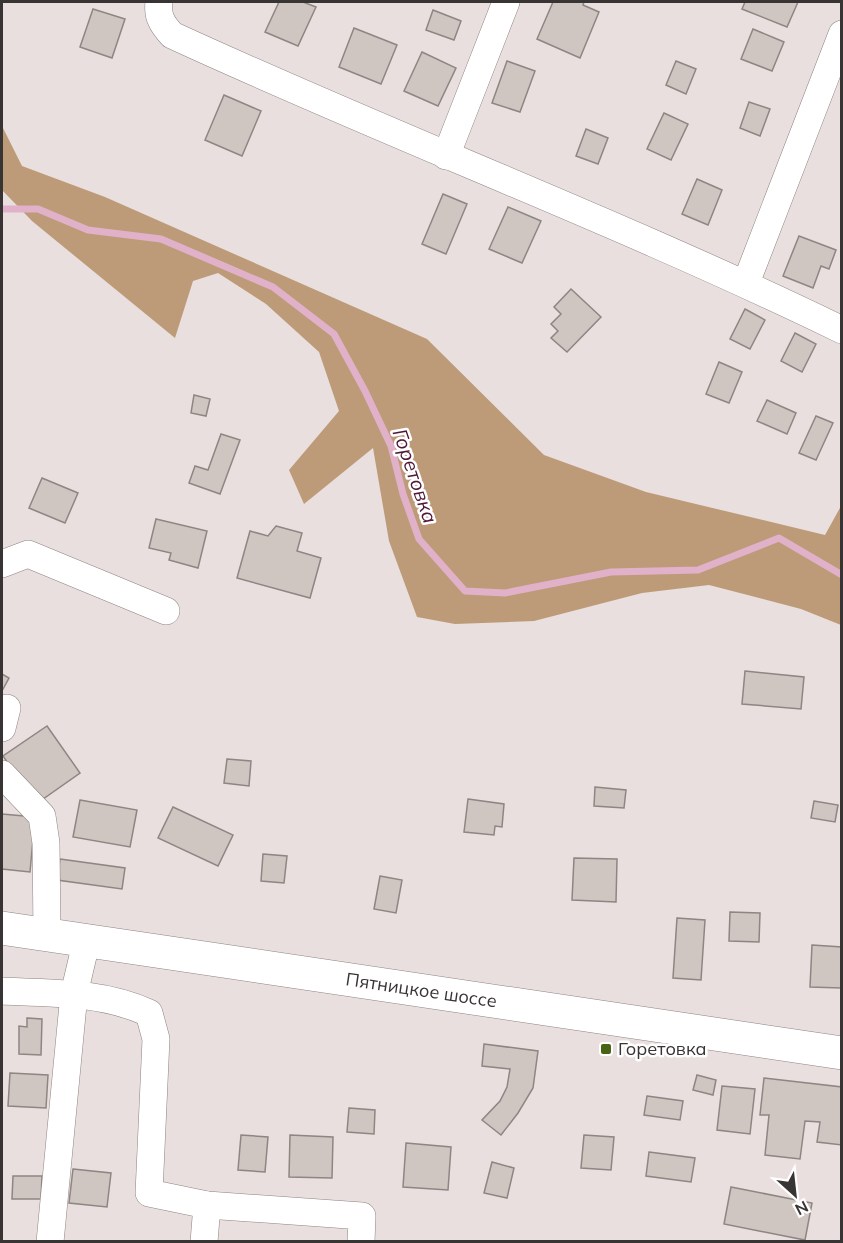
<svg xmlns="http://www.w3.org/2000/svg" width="843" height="1243" font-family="Mulish,sans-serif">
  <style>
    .forest { fill: #bd9b78 }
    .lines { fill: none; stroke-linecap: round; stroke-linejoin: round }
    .stream { stroke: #e0b1c9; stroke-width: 7 }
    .building { fill: #cfc6c2; stroke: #8e8682; stroke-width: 1.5 }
    .minor-casing { stroke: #8e8483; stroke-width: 28 }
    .major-casing { stroke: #8e8483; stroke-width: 34 }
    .minor { stroke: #fff; stroke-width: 27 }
    .major { stroke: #fff; stroke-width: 33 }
    .poi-dot { fill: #486314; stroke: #fff; stroke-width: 2 }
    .labels { text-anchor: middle; stroke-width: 5; stroke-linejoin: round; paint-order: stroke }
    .street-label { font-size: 18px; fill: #383433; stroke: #fff }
    .poi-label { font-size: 18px; fill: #383433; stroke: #fff; text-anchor: start }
    .water-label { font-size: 20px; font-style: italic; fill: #4f1838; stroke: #fff }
  </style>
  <rect width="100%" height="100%" fill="#e9dfde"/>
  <path class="forest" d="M2,126L22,166L105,197L427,339L544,455L646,492L825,535L841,506V625L801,609L709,585L642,593L534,621L455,624L417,617L389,541L373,448L304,504L289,470L339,411L319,352L266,304L218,273L193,281L175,338L32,221L2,190Z"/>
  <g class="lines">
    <path class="stream" d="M2,209H38L88,230L161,239L273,287L334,334L365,391L391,446L403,494L419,539L465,591L505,593L611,572L698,570L779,538L842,575"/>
  </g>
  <g class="building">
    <path d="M279,2H303L316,7L298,46L265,32Z"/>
    <path d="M553,2H584L583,5L599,12L580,58L537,39Z"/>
    <path d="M745,2H798L787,27L742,9Z"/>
    <path d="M93,9L125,19L112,58L80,47Z"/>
    <path d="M433,10L461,21L454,40L426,30Z"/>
    <path d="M354,28L397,45L381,84L339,67Z"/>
    <path d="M753,29L784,42L772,71L741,59Z"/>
    <path d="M422,52L456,68L438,106L404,91Z"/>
    <path d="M507,61L535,71L520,112L492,103Z"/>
    <path d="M676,61L696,69L686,94L666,85Z"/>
    <path d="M224,95L261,111L242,156L205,140Z"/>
    <path d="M749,102L770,109L760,136L740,128Z"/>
    <path d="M664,113L688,124L671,160L647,149Z"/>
    <path d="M586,129L608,138L598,164L576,156Z"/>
    <path d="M697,179L722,190L708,225L682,214Z"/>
    <path d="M443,194L467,204L446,254L422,244Z"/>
    <path d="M508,207L541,221L522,263L489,249Z"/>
    <path d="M799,236L836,250L829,269L821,266L813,288L783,276Z"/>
    <path d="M571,289L601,317L567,352L551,338L558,331L551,324L561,314L554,307Z"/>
    <path d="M745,309L765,320L750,349L730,339Z"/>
    <path d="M795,333L816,344L802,372L781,361Z"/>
    <path d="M719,362L742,372L729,403L706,394Z"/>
    <path d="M194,395L210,399L206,416L191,413Z"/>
    <path d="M767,400L796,413L787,434L757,421Z"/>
    <path d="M816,416L833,423L816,460L799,453Z"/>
    <path d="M221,434L240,440L220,494L189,483L195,466L208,470Z"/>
    <path d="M42,478L78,493L65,523L29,508Z"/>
    <path d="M156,519L207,531L198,568L169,560L171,553L149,548Z"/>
    <path d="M276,526L302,533L297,551L321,558L310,598L237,578L250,531L268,536Z"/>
    <path d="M745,671L804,677L801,709L742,704Z"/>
    <path d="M2,674L9,678L2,691Z"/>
    <path d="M47,726L80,773L36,804L3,756Z"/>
    <path d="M227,759L251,761L249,786L224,783Z"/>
    <path d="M595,787L626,790L624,808L594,806Z"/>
    <path d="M468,799L504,804L502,827L495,826L494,835L464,832Z"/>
    <path d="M80,800L137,810L130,847L73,837Z"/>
    <path d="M814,801L838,805L835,822L811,818Z"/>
    <path d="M173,807L233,835L218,866L158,838Z"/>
    <path d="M2,814L35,817L30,872L2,869Z"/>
    <path d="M263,854L287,856L284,883L261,881Z"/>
    <path d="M574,858L617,859L616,902L572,900Z"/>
    <path d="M60,859L125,868L122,889L57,880Z"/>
    <path d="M380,876L402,880L396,913L374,909Z"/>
    <path d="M730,912L760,913L759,942L729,941Z"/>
    <path d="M677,918L705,920L701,980L673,978Z"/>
    <path d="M812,945L842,947L841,988L810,987Z"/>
    <path d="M27,1018L42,1019L41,1055L19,1054V1026L27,1027Z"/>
    <path d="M484,1044L538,1051L533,1088L518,1113L501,1135L482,1120L500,1101L507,1087L510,1069L482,1066Z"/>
    <path d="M10,1073L48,1075L46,1108L8,1106Z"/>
    <path d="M697,1075L716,1080L713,1095L693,1090Z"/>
    <path d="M764,1078L842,1087V1145L817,1142L820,1122L805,1121L800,1159L765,1155L769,1115H760Z"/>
    <path d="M722,1086L755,1089L750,1134L717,1130Z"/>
    <path d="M647,1096L683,1101L680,1120L644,1115Z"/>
    <path d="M349,1108L375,1110L374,1134L347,1132Z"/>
    <path d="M241,1135L268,1137L265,1172L238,1170Z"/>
    <path d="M290,1135L333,1137L332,1178L289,1177Z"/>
    <path d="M584,1135L614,1137L611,1170L581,1168Z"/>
    <path d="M406,1143L451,1147L448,1190L403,1187Z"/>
    <path d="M649,1152L695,1158L691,1182L646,1176Z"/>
    <path d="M492,1162L514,1168L507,1198L484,1193Z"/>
    <path d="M73,1169L111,1173L107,1207L69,1203Z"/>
    <path d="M13,1176H42L41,1199H12Z"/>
    <path d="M731,1187L812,1203L805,1240L724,1224Z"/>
  </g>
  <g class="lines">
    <g class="minor-casing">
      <g id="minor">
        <path d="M159,2C157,16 162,24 172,35C393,137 622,223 842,330"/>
        <path d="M446,156L506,2"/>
        <path d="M746,283L842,34"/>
        <path d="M2,564L28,554L166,611"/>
        <path d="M2,728L7,708"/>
        <path d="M2,774L42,816L46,843L47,934"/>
        <path d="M2,991C51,993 103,992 149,1013L156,1039L149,1193L207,1205L362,1216L361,1242"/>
        <path d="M50,1242L74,994L87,939"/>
        <path d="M204,1242L207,1205"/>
      </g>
    </g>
    <g class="major-casing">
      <g id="major">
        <path id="s1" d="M2,928L842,1053"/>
      </g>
    </g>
    <use href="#minor" class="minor"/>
    <use href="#major" class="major"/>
  </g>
  <rect class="poi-dot" x="600" y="1043" width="12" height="12" rx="3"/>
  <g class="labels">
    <g class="street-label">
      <text dy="6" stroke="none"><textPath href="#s1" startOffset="424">Пятницкое шоссе</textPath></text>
    </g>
    <g class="poi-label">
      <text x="618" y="1055">Горетовка</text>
    </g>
    <g class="water-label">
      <text transform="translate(415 476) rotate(71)" y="7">Горетовка</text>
    </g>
  </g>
  <rect width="843" height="1243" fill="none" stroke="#383433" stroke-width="6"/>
  <g transform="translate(795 1195) rotate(153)" stroke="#ffffff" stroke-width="4.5" paint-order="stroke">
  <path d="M0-4.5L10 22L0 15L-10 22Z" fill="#383433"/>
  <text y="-9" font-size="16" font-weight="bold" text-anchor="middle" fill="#383433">N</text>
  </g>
</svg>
